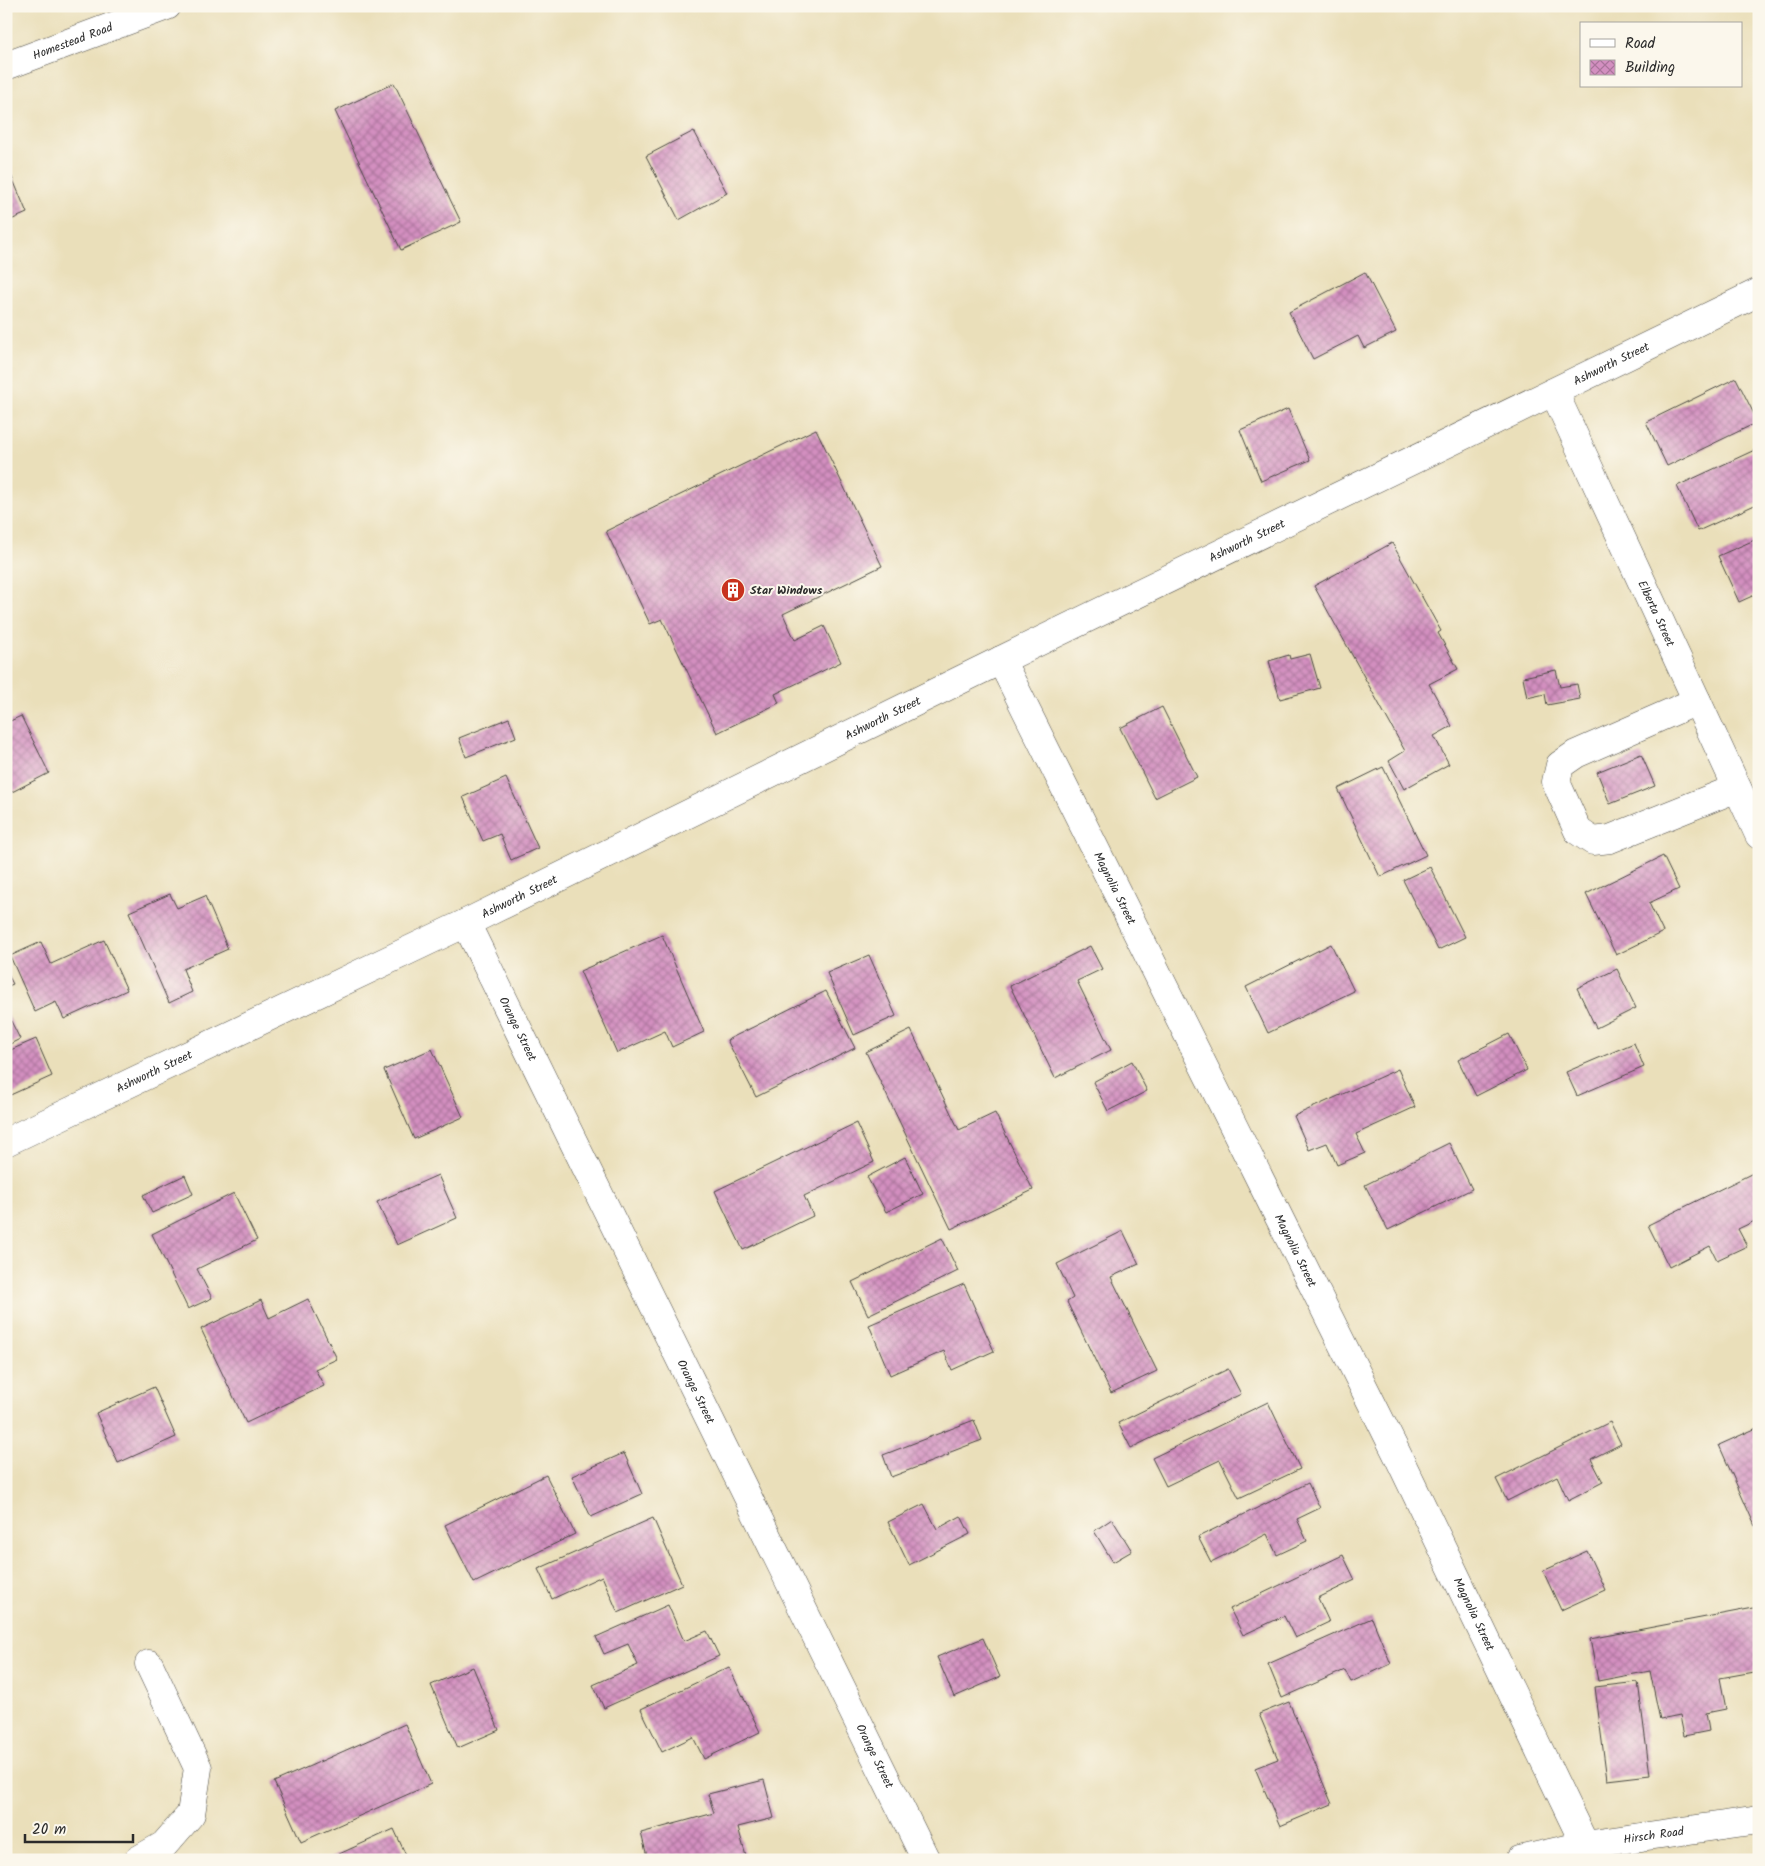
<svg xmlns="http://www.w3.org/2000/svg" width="1765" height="1866" font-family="Kalam,sans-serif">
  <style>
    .building { fill: url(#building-cross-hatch) }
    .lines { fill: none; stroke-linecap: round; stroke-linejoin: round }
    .minor-casing { stroke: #484640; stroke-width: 29 }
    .major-casing { stroke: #484640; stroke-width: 29 }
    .minor { stroke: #fff; stroke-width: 28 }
    .major { stroke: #fff; stroke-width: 28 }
    .labels { text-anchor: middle; stroke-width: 4; stroke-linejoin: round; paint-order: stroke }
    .street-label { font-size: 12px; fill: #2b2b2b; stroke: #fbf7ec }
    .poi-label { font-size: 12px; font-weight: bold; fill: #2b2b2b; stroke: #fbf7ec; text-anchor: start }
  </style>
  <defs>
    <pattern id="building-cross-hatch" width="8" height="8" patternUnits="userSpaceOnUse" patternTransform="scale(1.25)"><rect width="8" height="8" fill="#d38fc0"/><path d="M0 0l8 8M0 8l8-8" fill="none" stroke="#ab759c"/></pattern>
  </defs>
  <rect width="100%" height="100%" fill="#fbf7ec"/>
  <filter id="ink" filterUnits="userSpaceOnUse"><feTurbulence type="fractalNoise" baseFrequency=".02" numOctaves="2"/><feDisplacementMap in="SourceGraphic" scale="10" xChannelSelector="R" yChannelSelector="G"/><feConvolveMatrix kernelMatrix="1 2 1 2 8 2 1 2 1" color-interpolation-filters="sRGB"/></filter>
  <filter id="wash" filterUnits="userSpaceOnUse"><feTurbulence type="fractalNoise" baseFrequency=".0096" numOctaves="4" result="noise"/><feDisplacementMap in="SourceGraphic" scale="20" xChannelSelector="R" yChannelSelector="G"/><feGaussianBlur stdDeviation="1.12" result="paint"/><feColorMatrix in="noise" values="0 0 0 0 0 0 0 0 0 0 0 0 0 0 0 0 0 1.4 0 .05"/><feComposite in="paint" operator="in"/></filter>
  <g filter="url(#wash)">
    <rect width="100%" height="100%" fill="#eadfba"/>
    <g id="blocks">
      <g class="building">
        <path d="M394,83L461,222L401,250L335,111Z"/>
        <path d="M694,131L727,193L679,220L646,156Z"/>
        <path d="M6,163L27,213L6,222Z"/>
        <path d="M1365,272L1396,332L1364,348L1358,336L1313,359L1289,312Z"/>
        <path d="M1736,378L1758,422L1667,466L1646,422Z"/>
        <path d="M1288,409L1310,460L1261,481L1240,430Z"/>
        <path d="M816,429L882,566L783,614L795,640L824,626L841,662L775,694L779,703L717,733L662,619L650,624L606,531Z"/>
        <path d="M1759,448V503L1698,531L1677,486Z"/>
        <path d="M1759,538V593L1739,602L1718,556Z"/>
        <path d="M1392,543L1441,631L1438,633L1458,669L1429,684L1452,726L1434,736L1449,764L1404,789L1389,761L1405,751L1314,586Z"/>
        <path d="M1310,654L1320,688L1280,699L1269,661L1289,655L1290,659Z"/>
        <path d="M1556,670L1560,687L1577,684L1580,699L1547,705L1545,694L1527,698L1523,677Z"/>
        <path d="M1162,707L1197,777L1155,798L1120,728Z"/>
        <path d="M21,716L49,773L10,793L6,785V723Z"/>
        <path d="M509,718L516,737L466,757L459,738Z"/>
        <path d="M1641,754L1655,786L1610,804L1597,772Z"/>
        <path d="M1383,767L1426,855L1380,877L1338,789Z"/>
        <path d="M506,778L538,848L511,860L500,834L483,841L463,797Z"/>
        <path d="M1663,856L1679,889L1649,903L1663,932L1616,955L1586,894Z"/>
        <path d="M1430,867L1465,937L1438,950L1403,880Z"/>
        <path d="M170,894L177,908L205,896L228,949L183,969L192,992L169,1003L129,912Z"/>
        <path d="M662,935L704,1032L672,1047L665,1031L617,1053L580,971Z"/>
        <path d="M104,940L127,990L64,1019L56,1002L35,1012L10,956L41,942L51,964Z"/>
        <path d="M1331,944L1354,991L1268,1033L1246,987Z"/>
        <path d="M1090,946L1102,969L1077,981L1111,1050L1055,1078L1010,986Z"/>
        <path d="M869,955L896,1016L854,1035L827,973Z"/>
        <path d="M1617,969L1636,1008L1596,1028L1577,988Z"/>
        <path d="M6,971L13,984L6,987Z"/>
        <path d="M826,991L855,1048L756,1097L727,1040Z"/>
        <path d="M6,1011L20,1039L6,1046Z"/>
        <path d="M911,1030L959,1130L995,1113L1033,1190L951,1229L866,1052Z"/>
        <path d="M1509,1034L1527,1070L1476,1096L1458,1060Z"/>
        <path d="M36,1039L52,1076L6,1097V1052Z"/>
        <path d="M1634,1043L1644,1067L1577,1096L1566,1072Z"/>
        <path d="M432,1049L463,1117L414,1139L384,1070Z"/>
        <path d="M1132,1061L1147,1091L1108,1111L1093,1082Z"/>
        <path d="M1398,1069L1415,1107L1356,1134L1365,1153L1337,1165L1327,1143L1309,1150L1294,1116Z"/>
        <path d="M856,1123L874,1162L804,1196L813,1216L743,1250L715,1191Z"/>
        <path d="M1449,1143L1472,1189L1388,1230L1365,1185Z"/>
        <path d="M905,1157L923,1194L886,1212L867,1177Z"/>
        <path d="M1759,1170V1219L1738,1229L1747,1246L1717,1260L1710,1246L1669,1267L1648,1225Z"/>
        <path d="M185,1175L193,1194L152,1213L143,1195Z"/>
        <path d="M438,1175L457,1218L397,1245L377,1202Z"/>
        <path d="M234,1193L257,1240L197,1269L212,1298L188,1309L152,1234Z"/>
        <path d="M1123,1231L1139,1264L1111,1277L1157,1371L1111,1393L1067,1302L1073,1298L1057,1264Z"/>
        <path d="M942,1238L958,1271L868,1315L852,1282Z"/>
        <path d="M964,1284L994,1351L952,1370L944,1351L890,1375L869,1325Z"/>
        <path d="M308,1299L337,1359L315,1369L324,1386L246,1423L201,1329L261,1300L269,1318Z"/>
        <path d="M1228,1369L1241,1394L1131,1448L1118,1423Z"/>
        <path d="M154,1387L176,1437L118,1463L96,1413Z"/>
        <path d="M1268,1402L1300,1469L1239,1498L1220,1460L1166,1486L1152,1458Z"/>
        <path d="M974,1420L982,1440L948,1453L949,1455L891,1477L883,1455Z"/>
        <path d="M1610,1422L1621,1444L1591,1459L1603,1482L1568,1500L1557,1476L1507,1501L1496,1479Z"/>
        <path d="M1759,1427V1525L1755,1526L1719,1445Z"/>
        <path d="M624,1453L642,1494L591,1517L572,1476Z"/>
        <path d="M546,1475L575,1534L474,1583L445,1525Z"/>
        <path d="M1308,1483L1320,1508L1297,1519L1307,1541L1277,1555L1267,1534L1211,1562L1198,1537Z"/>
        <path d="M924,1504L937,1529L961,1516L970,1534L909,1565L888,1522Z"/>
        <path d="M653,1518L682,1584L618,1613L602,1576L552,1599L538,1569Z"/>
        <path d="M1112,1519L1132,1551L1113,1562L1094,1531Z"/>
        <path d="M1587,1551L1605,1590L1561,1610L1543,1571Z"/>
        <path d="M1343,1555L1355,1580L1318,1598L1329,1622L1295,1638L1284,1616L1243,1635L1230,1609Z"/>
        <path d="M668,1605L684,1641L707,1631L719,1656L604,1708L593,1685L638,1665L628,1644L604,1654L596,1637Z"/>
        <path d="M1759,1607V1671L1720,1678L1726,1709L1706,1713L1709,1731L1684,1736L1680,1716L1660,1720L1650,1671L1598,1681L1590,1639Z"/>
        <path d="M1372,1618L1391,1664L1351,1682L1345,1670L1282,1698L1268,1664Z"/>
        <path d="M983,1638L1000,1677L954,1697L937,1657Z"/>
        <path d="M473,1667L499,1730L458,1748L431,1685Z"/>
        <path d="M729,1667L760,1732L704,1759L693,1737L662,1752L641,1709Z"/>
        <path d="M1638,1682L1650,1775L1607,1780L1595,1687Z"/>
        <path d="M1289,1702L1332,1804L1280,1826L1255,1768L1278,1759L1259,1714Z"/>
        <path d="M405,1724L431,1784L301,1842L274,1782Z"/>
        <path d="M764,1780L774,1818L738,1827L747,1860H648L641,1833L714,1813L708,1794Z"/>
        <path d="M394,1829L408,1860H326Z"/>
      </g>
    </g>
  </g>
  <g filter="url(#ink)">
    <use href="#blocks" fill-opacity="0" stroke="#484640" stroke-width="1"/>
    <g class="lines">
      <g class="minor-casing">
        <g id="minor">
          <path id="s1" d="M1554,392L1759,835"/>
          <path id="s2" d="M1001,660L1397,1454L1585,1845"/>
          <path d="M1697,701L1576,754L1560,765L1556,782L1578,831L1593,841L1610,839L1737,788"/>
          <path id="s3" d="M466,923L926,1860"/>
          <path id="s4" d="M6,1142L466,923L1001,660L1759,292"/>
          <path d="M138,1860L164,1845L191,1814L198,1768L149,1664"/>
        </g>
      </g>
      <g class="major-casing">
        <g id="major">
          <path id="s5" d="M6,66L167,6"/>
          <path id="s6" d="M1520,1860L1585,1845L1759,1820"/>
        </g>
      </g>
      <use href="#minor" class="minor"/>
      <use href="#major" class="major"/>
    </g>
  </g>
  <defs>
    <g id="building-disc" transform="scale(1.25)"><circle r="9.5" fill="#c8321e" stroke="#fbf7ec"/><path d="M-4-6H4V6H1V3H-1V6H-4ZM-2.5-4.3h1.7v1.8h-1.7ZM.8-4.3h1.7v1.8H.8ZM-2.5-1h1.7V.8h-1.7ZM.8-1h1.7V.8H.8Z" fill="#fff"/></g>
  </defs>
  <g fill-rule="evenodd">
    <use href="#building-disc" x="733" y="590"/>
  </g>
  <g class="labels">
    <g class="street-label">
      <text dy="4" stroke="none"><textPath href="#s5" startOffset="71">Homestead Road</textPath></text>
      <text dy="4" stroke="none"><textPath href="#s4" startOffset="1784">Ashworth Street</textPath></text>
      <text dy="4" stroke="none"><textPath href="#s4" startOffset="1379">Ashworth Street</textPath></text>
      <text dy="4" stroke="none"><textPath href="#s1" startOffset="244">Elberta Street</textPath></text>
      <text dy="4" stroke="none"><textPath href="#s4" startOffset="974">Ashworth Street</textPath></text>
      <text dy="4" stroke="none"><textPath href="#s2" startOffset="255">Magnolia Street</textPath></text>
      <text dy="4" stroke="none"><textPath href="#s4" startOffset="569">Ashworth Street</textPath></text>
      <text dy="4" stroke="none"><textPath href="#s3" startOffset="118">Orange Street</textPath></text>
      <text dy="4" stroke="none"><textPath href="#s4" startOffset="164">Ashworth Street</textPath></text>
      <text dy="4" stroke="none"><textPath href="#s2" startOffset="660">Magnolia Street</textPath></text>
      <text dy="4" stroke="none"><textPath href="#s3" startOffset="522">Orange Street</textPath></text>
      <text dy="4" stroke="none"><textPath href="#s2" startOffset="1065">Magnolia Street</textPath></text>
      <text dy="4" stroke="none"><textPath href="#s3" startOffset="928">Orange Street</textPath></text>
      <text dy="4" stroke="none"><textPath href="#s6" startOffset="136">Hirsch Road</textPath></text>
    </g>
    <g class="poi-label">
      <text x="750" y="594">Star Windows</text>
    </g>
  </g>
  <rect width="1765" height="1866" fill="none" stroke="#fbf7ec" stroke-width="25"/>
  <rect x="1580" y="22" width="162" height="65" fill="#fbf7ec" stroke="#a8a59f"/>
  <rect x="1590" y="39" width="25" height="8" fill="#ffffff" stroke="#a8a59f"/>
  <text x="1625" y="48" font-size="15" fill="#2b2b2b">Road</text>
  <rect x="1590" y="60" width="25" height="15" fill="url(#building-cross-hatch)" stroke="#a8a59f"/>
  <text x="1625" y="72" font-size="15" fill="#2b2b2b">Building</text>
  <path d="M25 1834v8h108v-8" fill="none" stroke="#2b2b2b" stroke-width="2.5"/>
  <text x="32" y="1834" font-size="15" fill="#2b2b2b" stroke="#fbf7ec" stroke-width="4" paint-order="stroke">20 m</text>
</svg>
